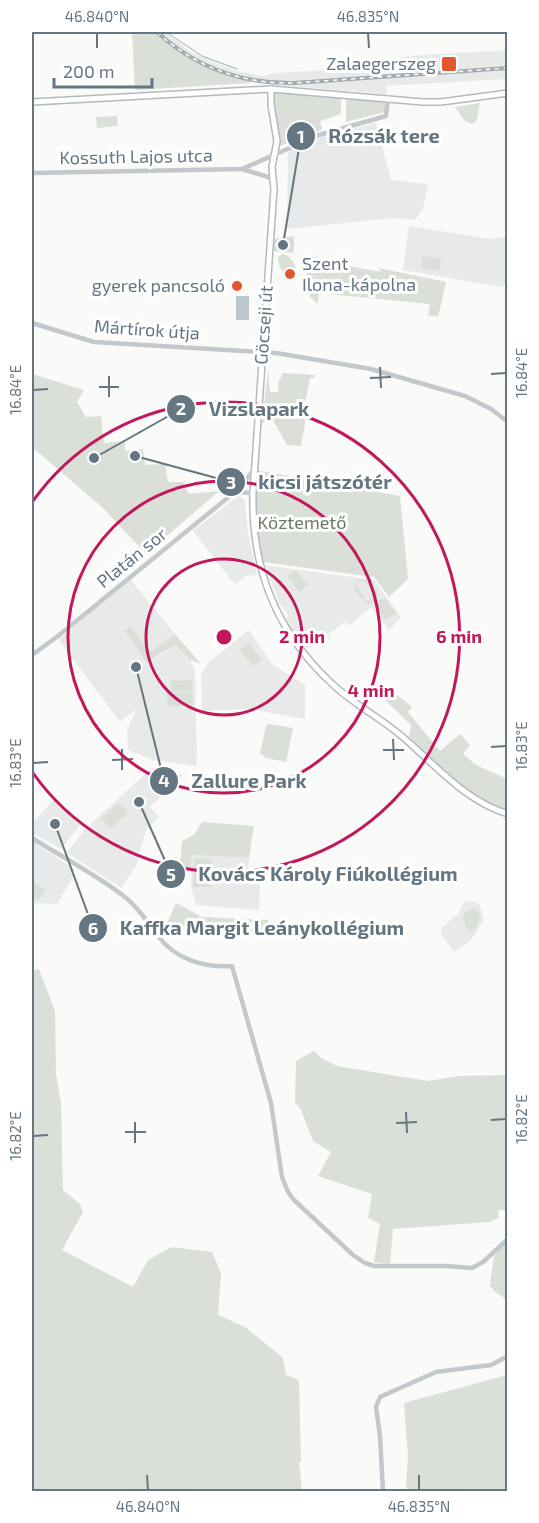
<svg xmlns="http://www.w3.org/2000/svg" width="539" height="1523" font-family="'Exo 2',sans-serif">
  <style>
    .built { fill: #e8e9e9 }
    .green { fill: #dadfd7; fill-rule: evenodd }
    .water { fill: #bbc7cb }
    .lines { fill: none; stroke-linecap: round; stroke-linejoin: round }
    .stream { stroke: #bbc7cb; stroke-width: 1.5 }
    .secondary-casing { stroke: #b3babf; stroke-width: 8 }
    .tertiary { stroke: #c3c8cc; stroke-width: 4.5 }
    .secondary { stroke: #fff; stroke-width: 5 }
    .rail-casing { stroke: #a2aab0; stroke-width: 4 }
    .rail { stroke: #fff; stroke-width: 1.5; stroke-dasharray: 4.5; stroke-linecap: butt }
    .ticks { fill: none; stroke: #657683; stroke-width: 2 }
    .ring { fill: none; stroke: #c2185b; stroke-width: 3 }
    .poi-dot { fill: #e4572e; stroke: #fff; stroke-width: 2 }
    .labels { text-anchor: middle; stroke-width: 6; stroke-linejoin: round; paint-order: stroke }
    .poi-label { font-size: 18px; fill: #657683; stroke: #fff; text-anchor: end }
    .street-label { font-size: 18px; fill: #657683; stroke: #fff }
    .park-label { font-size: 18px; fill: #687a64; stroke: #fff }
    .centre { fill: #c2185b; stroke: #fff; stroke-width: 3 }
    .ring-label { font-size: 18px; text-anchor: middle; font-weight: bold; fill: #c2185b; stroke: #fff; stroke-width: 6; stroke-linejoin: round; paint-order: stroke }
    .leader { fill: none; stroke: #657683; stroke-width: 2 }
    .callout-dot { fill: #657683; stroke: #fff; stroke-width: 2 }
    .mark-label { font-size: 18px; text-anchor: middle; font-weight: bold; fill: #fff }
    .callout-label { font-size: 20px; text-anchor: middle; font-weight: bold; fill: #657683; stroke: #fff; stroke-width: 6; stroke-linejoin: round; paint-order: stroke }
    .neatline { fill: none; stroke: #657683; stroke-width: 2 }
    .ticks-label { font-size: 15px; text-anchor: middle; fill: #657683 }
  </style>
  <rect width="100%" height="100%" fill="#fafaf8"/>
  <g class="built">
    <path d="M155,32H164L193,53L213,62L233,70L262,76L274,73L330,70L388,59L422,55L507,50V79L386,86V94L265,84L209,70L183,55Z"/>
    <path d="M376,123L391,180L428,184L423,209L415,220L393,218L287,229L288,151L322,137Z"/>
    <path d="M409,226L490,239L507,237V283L501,287L403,270Z"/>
    <path d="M238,496L244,499L245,501L248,533L257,575L245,576L235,585L193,531Z"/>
    <path d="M265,565L374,580L401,617L389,630L371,607L349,626L345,622L308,649L296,637L286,620L288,615L280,605Z"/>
    <path d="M130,579L175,634L150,652L130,627L124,632L147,663L176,645L190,660L195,670L197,766L153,760L128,750L127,730L137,709L120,722L59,640L95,607Z"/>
    <path d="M249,630L272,664L305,685V719L248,709L202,711L201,675L208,663Z"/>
    <path d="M152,768L183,775L150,807L159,817L146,830L136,866L121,888L67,853L84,830Z"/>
    <path d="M54,800L80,825L61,849L32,833V823Z"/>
    <path d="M32,841L74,869L73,877L57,904L32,903Z"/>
    <path d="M192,855L249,858L248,881L260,882L259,910L196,905L191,888Z"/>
    <path d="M472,901L480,905L484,919L471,940L454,952L441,934V928L458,914L464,902Z"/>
  </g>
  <g class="green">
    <path d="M132,32H155C185,60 211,72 250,81V83L135,90Z"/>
    <path d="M276,92L341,97V114L320,121L322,130L280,146L273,103V97Z"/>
    <path d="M346,98H356V100H383L385,102V112L346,122Z"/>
    <path d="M480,103L477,120L472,124L465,121L455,107Z"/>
    <path d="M117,116L118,126L97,128L96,117Z"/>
    <path d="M294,236V253L272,251L274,239Z"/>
    <path d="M282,254C290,254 298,267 295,275L292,277C283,275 278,266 278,257Z"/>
    <path d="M304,255L321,258L322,261L381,272L379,268L446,282L438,317L428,315L430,304L319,293L318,304L310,297Z"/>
    <path d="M423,256L441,259L439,271L421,268Z"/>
    <path d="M268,369L271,405L270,392H278L279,379H281L282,373L315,375L314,378H310L304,409L305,423L301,446L287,445L272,419L262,423Z"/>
    <path d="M32,374L84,390L77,402L86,417L101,416L104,443L125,441V451L143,449L145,465L165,464L168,482H183L189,494L219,491L146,554L103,508L32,447Z"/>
    <path d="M256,470L400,496L408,579L389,597L374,577L262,562L255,505Z"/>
    <path d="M295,570L308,585L300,592L287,576Z"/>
    <path d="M358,579L367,580L377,592V601L368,604L364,601L354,588ZM360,581L365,582L376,594V600L367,601L357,587V582Z"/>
    <path d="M384,597L396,613L386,620L374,605Z"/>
    <path d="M130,626L150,652L175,634L201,664L190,660L176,645L158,655L147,663L124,631Z"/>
    <path d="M249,643L262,660L253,666L240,650Z"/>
    <path d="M192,680V691L171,692V681Z"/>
    <path d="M387,687L412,707L408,712L440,751L460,734L470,745L463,754L476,765L507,779V811C467,802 438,764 409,737L411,725L381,696Z"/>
    <path d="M192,692L193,705L168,707L167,694Z"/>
    <path d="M269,724L293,728L286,762L266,758L260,753L266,726Z"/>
    <path d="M207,777H238L232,793L206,786L203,783Z"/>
    <path d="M119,803L128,813L110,829L101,818Z"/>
    <path d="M202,822L254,826L249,858L192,855L191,869H180L182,841L194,835Z"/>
    <path d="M195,858L212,859L210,887H193Z"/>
    <path d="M32,881L45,889L39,900L32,896Z"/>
    <path d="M176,903L202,917L268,920L271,932L235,938H206L180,924L164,930Z"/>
    <path d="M473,909L477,910L480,915L478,925L471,931L468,930C461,921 460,913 473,909Z"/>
    <path d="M39,969L55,1011L56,1074L61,1103L63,1190L80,1204L83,1212L62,1250L133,1287L148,1260L172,1247L212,1252L221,1273L218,1315L245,1327L283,1358L286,1375L299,1380L301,1462H299L302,1491H32V995L33,993L32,990V971Z"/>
    <path d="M314,1051L321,1058L337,1066L428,1081L459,1076L507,1075V1210H499L498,1218L489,1222L393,1229L390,1264L374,1262L380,1224L368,1218L372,1194L318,1176L331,1152L313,1141L301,1110L295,1102L296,1061Z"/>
    <path d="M507,1241V1300L494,1291L490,1285L494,1256Z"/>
    <path d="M507,1375V1491H410L406,1486L408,1457L404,1403Z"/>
  </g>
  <rect class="water" x="236" y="296" width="13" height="24"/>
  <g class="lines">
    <path class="stream" d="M166,32L202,56L237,69"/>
    <g class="secondary-casing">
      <g id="secondary">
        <path d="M271,89V105L277,141L272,167L274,189L253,493C251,572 279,638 339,690C360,708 385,721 405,739C437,767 466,801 508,814"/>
        <path d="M32,102L271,89L423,102H441L508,93"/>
      </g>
    </g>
    <g class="tertiary">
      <path d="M242,169L268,177L274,182"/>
      <path d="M32,173L242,169L319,135L386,116L388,98"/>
      <path d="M32,323L94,342L276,353L371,369L465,396L491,409L508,422"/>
      <path d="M235,492L253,493"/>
      <path d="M32,655L58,636L241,487L254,469"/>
      <path d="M32,838C62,857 97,875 125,897C139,908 148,923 158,936C175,959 204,968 232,966L271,1103L282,1177L288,1192L294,1200L353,1255L365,1263L374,1266H446L472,1268L483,1262L508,1239"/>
      <path d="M383,1492L380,1436L376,1407L380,1397L436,1372L491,1365L508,1356"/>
    </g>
    <use href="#secondary" class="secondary"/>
    <g class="rail-casing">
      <path id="rail" d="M157,32C195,67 242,84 294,83L508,68"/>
    </g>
    <use href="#rail" class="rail"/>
  </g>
  <path class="ticks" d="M97,33V48M368,33L369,48M380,367L381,388M491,374L506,373M109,376V397M370,378L391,377M99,387H119M33,390L48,389M393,739L394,760M491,747L506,746M122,749V770M383,750H404M112,760L133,759M33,763L48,762M406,1112L407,1133M491,1120L506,1119M135,1122V1143M396,1123L417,1122M125,1132H146M33,1136L48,1135M147,1475L148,1490M419,1475V1490"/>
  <g class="ring">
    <circle cx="224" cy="637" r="78"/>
    <circle cx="224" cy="637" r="156"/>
    <path d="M33 501A235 235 0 1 1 33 773"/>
  </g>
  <g class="poi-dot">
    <rect x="441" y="56" width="16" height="16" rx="3"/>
    <circle cx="290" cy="274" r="6"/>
    <circle cx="237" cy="286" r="6"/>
  </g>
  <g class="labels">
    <g class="poi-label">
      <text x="436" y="70">Zalaegerszeg</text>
      <text x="302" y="270" text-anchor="start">Szent<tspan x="302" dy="21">Ilona-kápolna</tspan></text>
      <text x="225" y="292">gyerek pancsoló</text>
    </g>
    <g class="street-label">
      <text transform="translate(136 157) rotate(-1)" y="6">Kossuth Lajos utca</text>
      <text transform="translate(264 325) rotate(-86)" y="6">Göcseji út</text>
      <text transform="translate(147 330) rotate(4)" y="6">Mártírok útja</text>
      <text transform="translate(132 558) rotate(-39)" y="6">Platán sor</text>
    </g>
    <g class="park-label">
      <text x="302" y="529">Köztemető</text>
    </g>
  </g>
  <circle cx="224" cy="637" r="9" class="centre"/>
  <g class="ring-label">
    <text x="302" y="643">2 min</text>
    <text x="459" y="643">6 min</text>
    <text x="371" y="697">4 min</text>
  </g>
  <path class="leader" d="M283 245L301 136M94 458L181 409M135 456L231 482M136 667L164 781M139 802L171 874M55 824L93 928"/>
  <g class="callout-dot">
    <circle cx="283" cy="245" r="6"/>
    <circle cx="94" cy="458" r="6"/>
    <circle cx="135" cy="456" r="6"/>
    <circle cx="136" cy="667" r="6"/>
    <circle cx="139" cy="802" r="6"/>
    <circle cx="55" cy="824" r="6"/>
    <circle cx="301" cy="136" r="15"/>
    <circle cx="181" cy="409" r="15"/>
    <circle cx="231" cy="482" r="15"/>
    <circle cx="164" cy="781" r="15"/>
    <circle cx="171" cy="874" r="15"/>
    <circle cx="93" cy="928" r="15"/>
  </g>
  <g class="mark-label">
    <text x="301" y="143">1</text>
    <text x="181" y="415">2</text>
    <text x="231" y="489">3</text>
    <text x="164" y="787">4</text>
    <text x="171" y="881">5</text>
    <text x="93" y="935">6</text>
  </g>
  <g class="callout-label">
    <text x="384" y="143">Rózsák tere</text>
    <text x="259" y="416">Vizslapark</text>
    <text x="325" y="489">kicsi játszótér</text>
    <text x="249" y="788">Zallure Park</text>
    <text x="328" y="881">Kovács Károly Fiúkollégium</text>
    <text x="262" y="935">Kaffka Margit Leánykollégium</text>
  </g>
  <rect width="539" height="1523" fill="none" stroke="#ffffff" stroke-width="66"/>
  <path d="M54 78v9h98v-9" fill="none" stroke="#657683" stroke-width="3"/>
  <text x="63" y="78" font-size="18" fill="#657683" stroke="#ffffff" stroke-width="4.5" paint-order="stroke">200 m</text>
  <rect x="33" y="33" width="473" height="1457" class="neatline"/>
  <g class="ticks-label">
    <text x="97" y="22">46.840°N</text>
    <text x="368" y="22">46.835°N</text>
    <text transform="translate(522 373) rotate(-90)" y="5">16.84°E</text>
    <text transform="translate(16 390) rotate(-90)" y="5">16.84°E</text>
    <text transform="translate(522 746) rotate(-90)" y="5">16.83°E</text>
    <text transform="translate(16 763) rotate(-90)" y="5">16.83°E</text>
    <text transform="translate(522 1119) rotate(-90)" y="5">16.82°E</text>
    <text transform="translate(16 1136) rotate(-90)" y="5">16.82°E</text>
    <text x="148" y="1512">46.840°N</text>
    <text x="419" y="1512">46.835°N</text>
  </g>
</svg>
